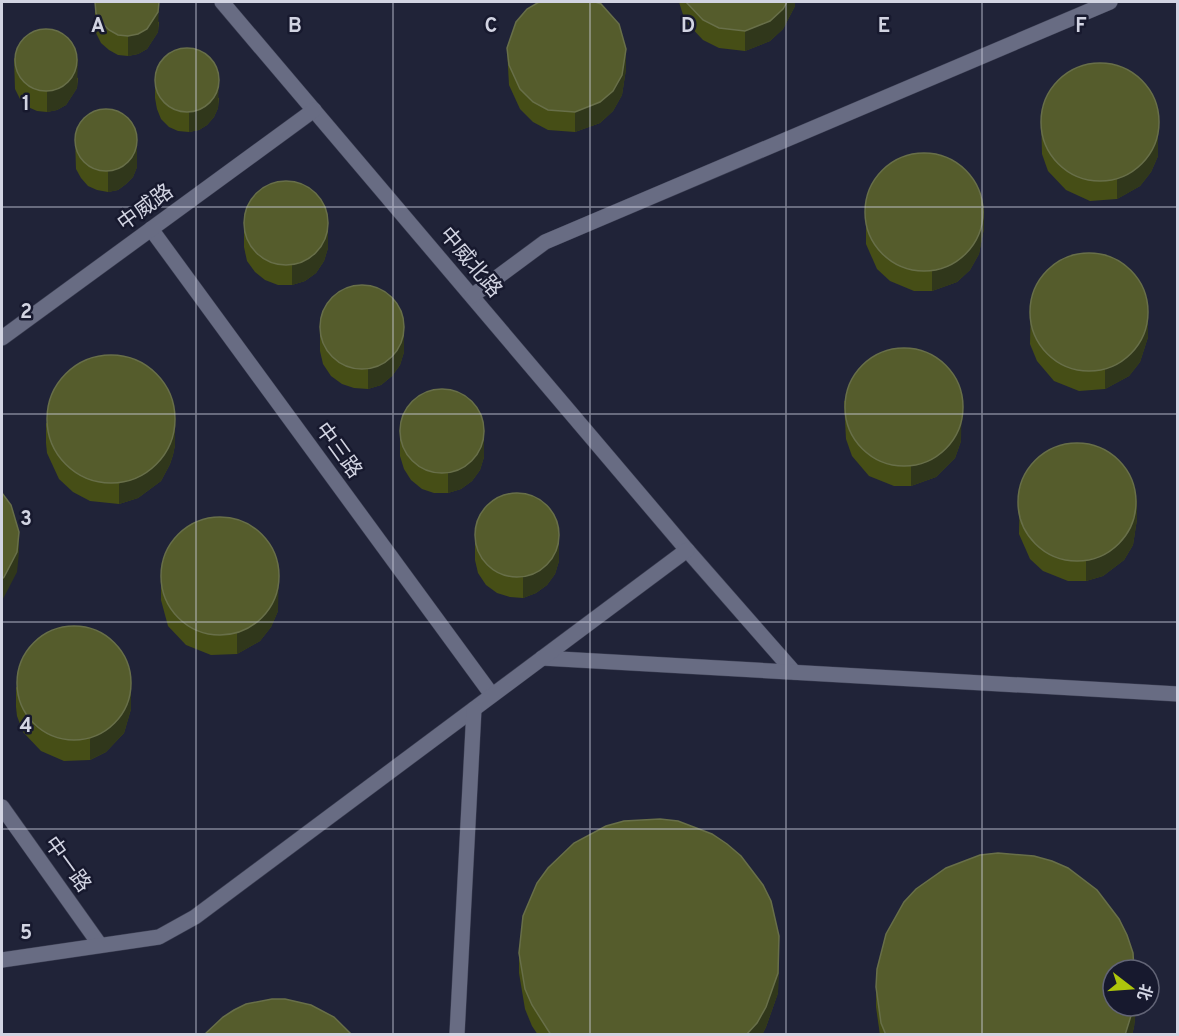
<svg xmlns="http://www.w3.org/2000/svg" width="1179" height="1036" font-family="Overpass,'Noto Sans SC',sans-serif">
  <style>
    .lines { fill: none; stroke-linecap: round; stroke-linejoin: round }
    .minor-casing { stroke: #3c3f53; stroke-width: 16 }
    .minor { stroke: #686c83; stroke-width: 15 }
    .wall { fill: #464e16 }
    .shaded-wall { fill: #30371b }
    .building { fill: #555c2c; stroke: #686f49; stroke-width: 1.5 }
    .grid { fill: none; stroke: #d2d4e2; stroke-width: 1.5; stroke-opacity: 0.55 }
    .labels { text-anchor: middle; stroke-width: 5; stroke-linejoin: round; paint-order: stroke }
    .street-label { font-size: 21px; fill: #d2d4e2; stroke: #17192e }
    .grid-label { font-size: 20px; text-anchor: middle; font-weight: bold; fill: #d2d4e2; stroke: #17192e; stroke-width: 5; stroke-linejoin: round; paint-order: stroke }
  </style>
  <rect width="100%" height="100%" fill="#202338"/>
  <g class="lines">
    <g class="minor-casing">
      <g id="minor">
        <path d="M222,2L687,550L794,672"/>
        <path d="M151,229L492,695"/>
        <path d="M472,296L545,242L1110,2"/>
        <path d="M2,338L314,110"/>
        <path d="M542,658L1178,694"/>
        <path d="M2,807L100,945"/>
        <path d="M2,960L159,937L195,917L687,550"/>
        <path d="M457,1034L474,709"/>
      </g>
    </g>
    <use href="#minor" class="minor"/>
  </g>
  <g class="wall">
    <path d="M95,2L159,22L158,32L147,49L138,54L128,56L118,55L109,50L101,43L96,33L95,22Z"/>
    <path d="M679,2H795V6L783,29L770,41L745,51L719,48L703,40L685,21Z"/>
    <path d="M507,48L626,69L622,95L613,111L600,123L575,132L548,130L533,122L520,109L509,85Z"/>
    <path d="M14,58L78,78L77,88L66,105L57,110L47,112L37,111L28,107L20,99L15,89Z"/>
    <path d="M155,78L219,98L218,108L214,117L207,125L199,130L189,132L178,131L169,127L161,119L157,109L155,98Z"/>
    <path d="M1041,116L1158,156L1151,172L1140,186L1117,199L1090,201L1066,190L1048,171L1042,154Z"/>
    <path d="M75,138L137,167L133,177L126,184L118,190L108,192L97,190L88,186L81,178L76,169Z"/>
    <path d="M866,198L984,228L979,254L970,270L957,282L932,291H914L890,281L877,269L866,244Z"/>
    <path d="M244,227L328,248L324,261L316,273L305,281L292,285H278L265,280L255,272L247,261L244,247Z"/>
    <path d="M1031,298L1148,337L1140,362L1129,376L1105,389L1079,391L1054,381L1037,361L1030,344Z"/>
    <path d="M320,331L404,352L400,365L392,376L381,385L368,389L354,388L342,384L331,376L323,364L320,351Z"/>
    <path d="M844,401L961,441L955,458L936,477L911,486H894L869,476L852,456L846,439Z"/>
    <path d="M46,423L175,445L173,455L170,464L161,481L138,498L119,504L90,501L73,492L59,479L47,453L46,443Z"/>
    <path d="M400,436L484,457L480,470L472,481L461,489L448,493H434L422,489L411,480L404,469L400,456Z"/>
    <path d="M1020,488L1137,519L1133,545L1124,560L1103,576L1086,581H1068L1043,571L1030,559L1019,534Z"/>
    <path d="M475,540L559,561L555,574L547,585L536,593L523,598L510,597L497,593L486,585L478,573L475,560Z"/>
    <path d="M161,580L278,611L271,627L260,641L237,654L211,655L186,645L168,626L161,600Z"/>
    <path d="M16,687L131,709L124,733L106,752L90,760L64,761L41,751L23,732L17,716L16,707Z"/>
    <path d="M519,953L779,956L778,993L766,1027L762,1035H538L532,1026L525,1009L519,973Z"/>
    <path d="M876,987L1136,1006V1009L1134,1027L1132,1035H880L876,1007Z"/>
  </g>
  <g class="shaded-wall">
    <path d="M159,2L158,32L147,49L138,54L128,56V36Z"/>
    <path d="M787,2H795V6L783,29L770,41L745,51V31Z"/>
    <path d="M626,49V69L622,95L613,111L600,123L575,132V112Z"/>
    <path d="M78,58L77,88L66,105L57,110L47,112V92Z"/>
    <path d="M219,78L218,108L214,117L207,125L199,130L189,132V112Z"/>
    <path d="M1158,109V156L1151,172L1140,186L1117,199V179Z"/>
    <path d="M137,147V167L133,177L126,184L118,190L108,192V171Z"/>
    <path d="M984,208V228L979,254L970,270L957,282L932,291V271Z"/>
    <path d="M328,228V248L324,261L316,273L305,281L292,285V265Z"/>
    <path d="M1148,317V337L1140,362L1129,376L1105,389V369Z"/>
    <path d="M404,331V352L400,365L392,376L381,385L368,389V368Z"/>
    <path d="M962,394L961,441L955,458L936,477L911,486V466Z"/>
    <path d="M175,425V445L173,455L170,464L161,481L138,498L119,504V484Z"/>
    <path d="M484,436V457L480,470L472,481L461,489L448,493V473Z"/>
    <path d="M1137,498V519L1133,545L1124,560L1103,576L1086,581V561Z"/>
    <path d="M19,532V552L17,572L4,597L2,600V579Z"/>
    <path d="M559,540V561L555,574L547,585L536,593L523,598V577Z"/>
    <path d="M279,564L278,611L271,627L260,641L237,654V633Z"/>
    <path d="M131,689V709L124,733L106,752L90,760V739Z"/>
    <path d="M779,936L778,993L766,1027L762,1035H746Z"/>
    <path d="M1134,1006H1136V1009L1134,1027L1132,1035H1125Z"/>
  </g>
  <g class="building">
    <path d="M95,2H159L158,12L147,29L138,34L128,36L118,35L109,30L101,22L96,13Z"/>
    <path d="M539,2H595L601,4L619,24L626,49L622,75L613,91L600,102L575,112L548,110L533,102L520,89L509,65L507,48L516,22L527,9Z"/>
    <path d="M686,2H787L783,9L770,21L745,31L719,28L703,20Z"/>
    <circle cx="46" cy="60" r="31"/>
    <circle cx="187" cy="80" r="32"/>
    <circle cx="1100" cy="122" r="59"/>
    <circle cx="106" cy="140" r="31"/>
    <circle cx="924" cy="212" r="59"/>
    <circle cx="286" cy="223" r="42"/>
    <circle cx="1089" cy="312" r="59"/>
    <circle cx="362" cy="327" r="42"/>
    <circle cx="904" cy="407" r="59"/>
    <circle cx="111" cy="419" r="64"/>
    <circle cx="442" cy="431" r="42"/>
    <circle cx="1077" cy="502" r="59"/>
    <path d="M2,493L11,505L19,532L17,552L4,577L2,579Z"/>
    <circle cx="517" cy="535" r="42"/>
    <circle cx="220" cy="576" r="59"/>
    <circle cx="74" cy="683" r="57"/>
    <path d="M660,819L678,821L712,834L727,844L741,856L763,885L771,901L779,936L778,973L766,1007L757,1023L746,1035H551L532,1005L525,989L519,953L523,916L537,883L548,868L574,843L606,826L624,821Z"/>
    <path d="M998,853L1034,856L1052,861L1068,868L1097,890L1119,919L1127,935L1133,953L1134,970H1113V1006H1134L1125,1035H886L881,1023L876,987L877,969L886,934L904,902L916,889L946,868L980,855Z"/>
    <path d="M272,999H285L311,1005L334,1017L352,1035H204L223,1017L234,1010L246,1004Z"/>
  </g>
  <path class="grid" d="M196,2V1034M393,2V1034M590,2V1034M786,2V1034M982,2V1034M2,207H1178M2,414H1178M2,622H1178M2,829H1178"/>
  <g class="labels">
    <g class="street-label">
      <text transform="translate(145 207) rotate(-36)" y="7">中威路</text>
      <text transform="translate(471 262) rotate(50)" y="7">中威北路</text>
      <text transform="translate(339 450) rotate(54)" y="7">中三路</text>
      <text transform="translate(68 864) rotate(54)" y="7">中一路</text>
    </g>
  </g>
  <g class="grid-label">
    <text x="98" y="32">A</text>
    <text x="295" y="32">B</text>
    <text x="491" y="32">C</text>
    <text x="688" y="32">D</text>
    <text x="884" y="32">E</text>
    <text x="1081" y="32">F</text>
    <text x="26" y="110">1</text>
    <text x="26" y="318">2</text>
    <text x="26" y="525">3</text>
    <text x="26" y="732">4</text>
    <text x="26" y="939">5</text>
  </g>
  <rect width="1179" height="1036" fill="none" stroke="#d2d4e2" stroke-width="6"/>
  <g transform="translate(1131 988) rotate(107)"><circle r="28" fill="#17192e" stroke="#626476" stroke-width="1.5"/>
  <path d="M0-4.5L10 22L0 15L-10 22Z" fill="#aec60c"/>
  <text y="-9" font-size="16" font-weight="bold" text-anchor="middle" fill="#d2d4e2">北</text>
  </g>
</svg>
